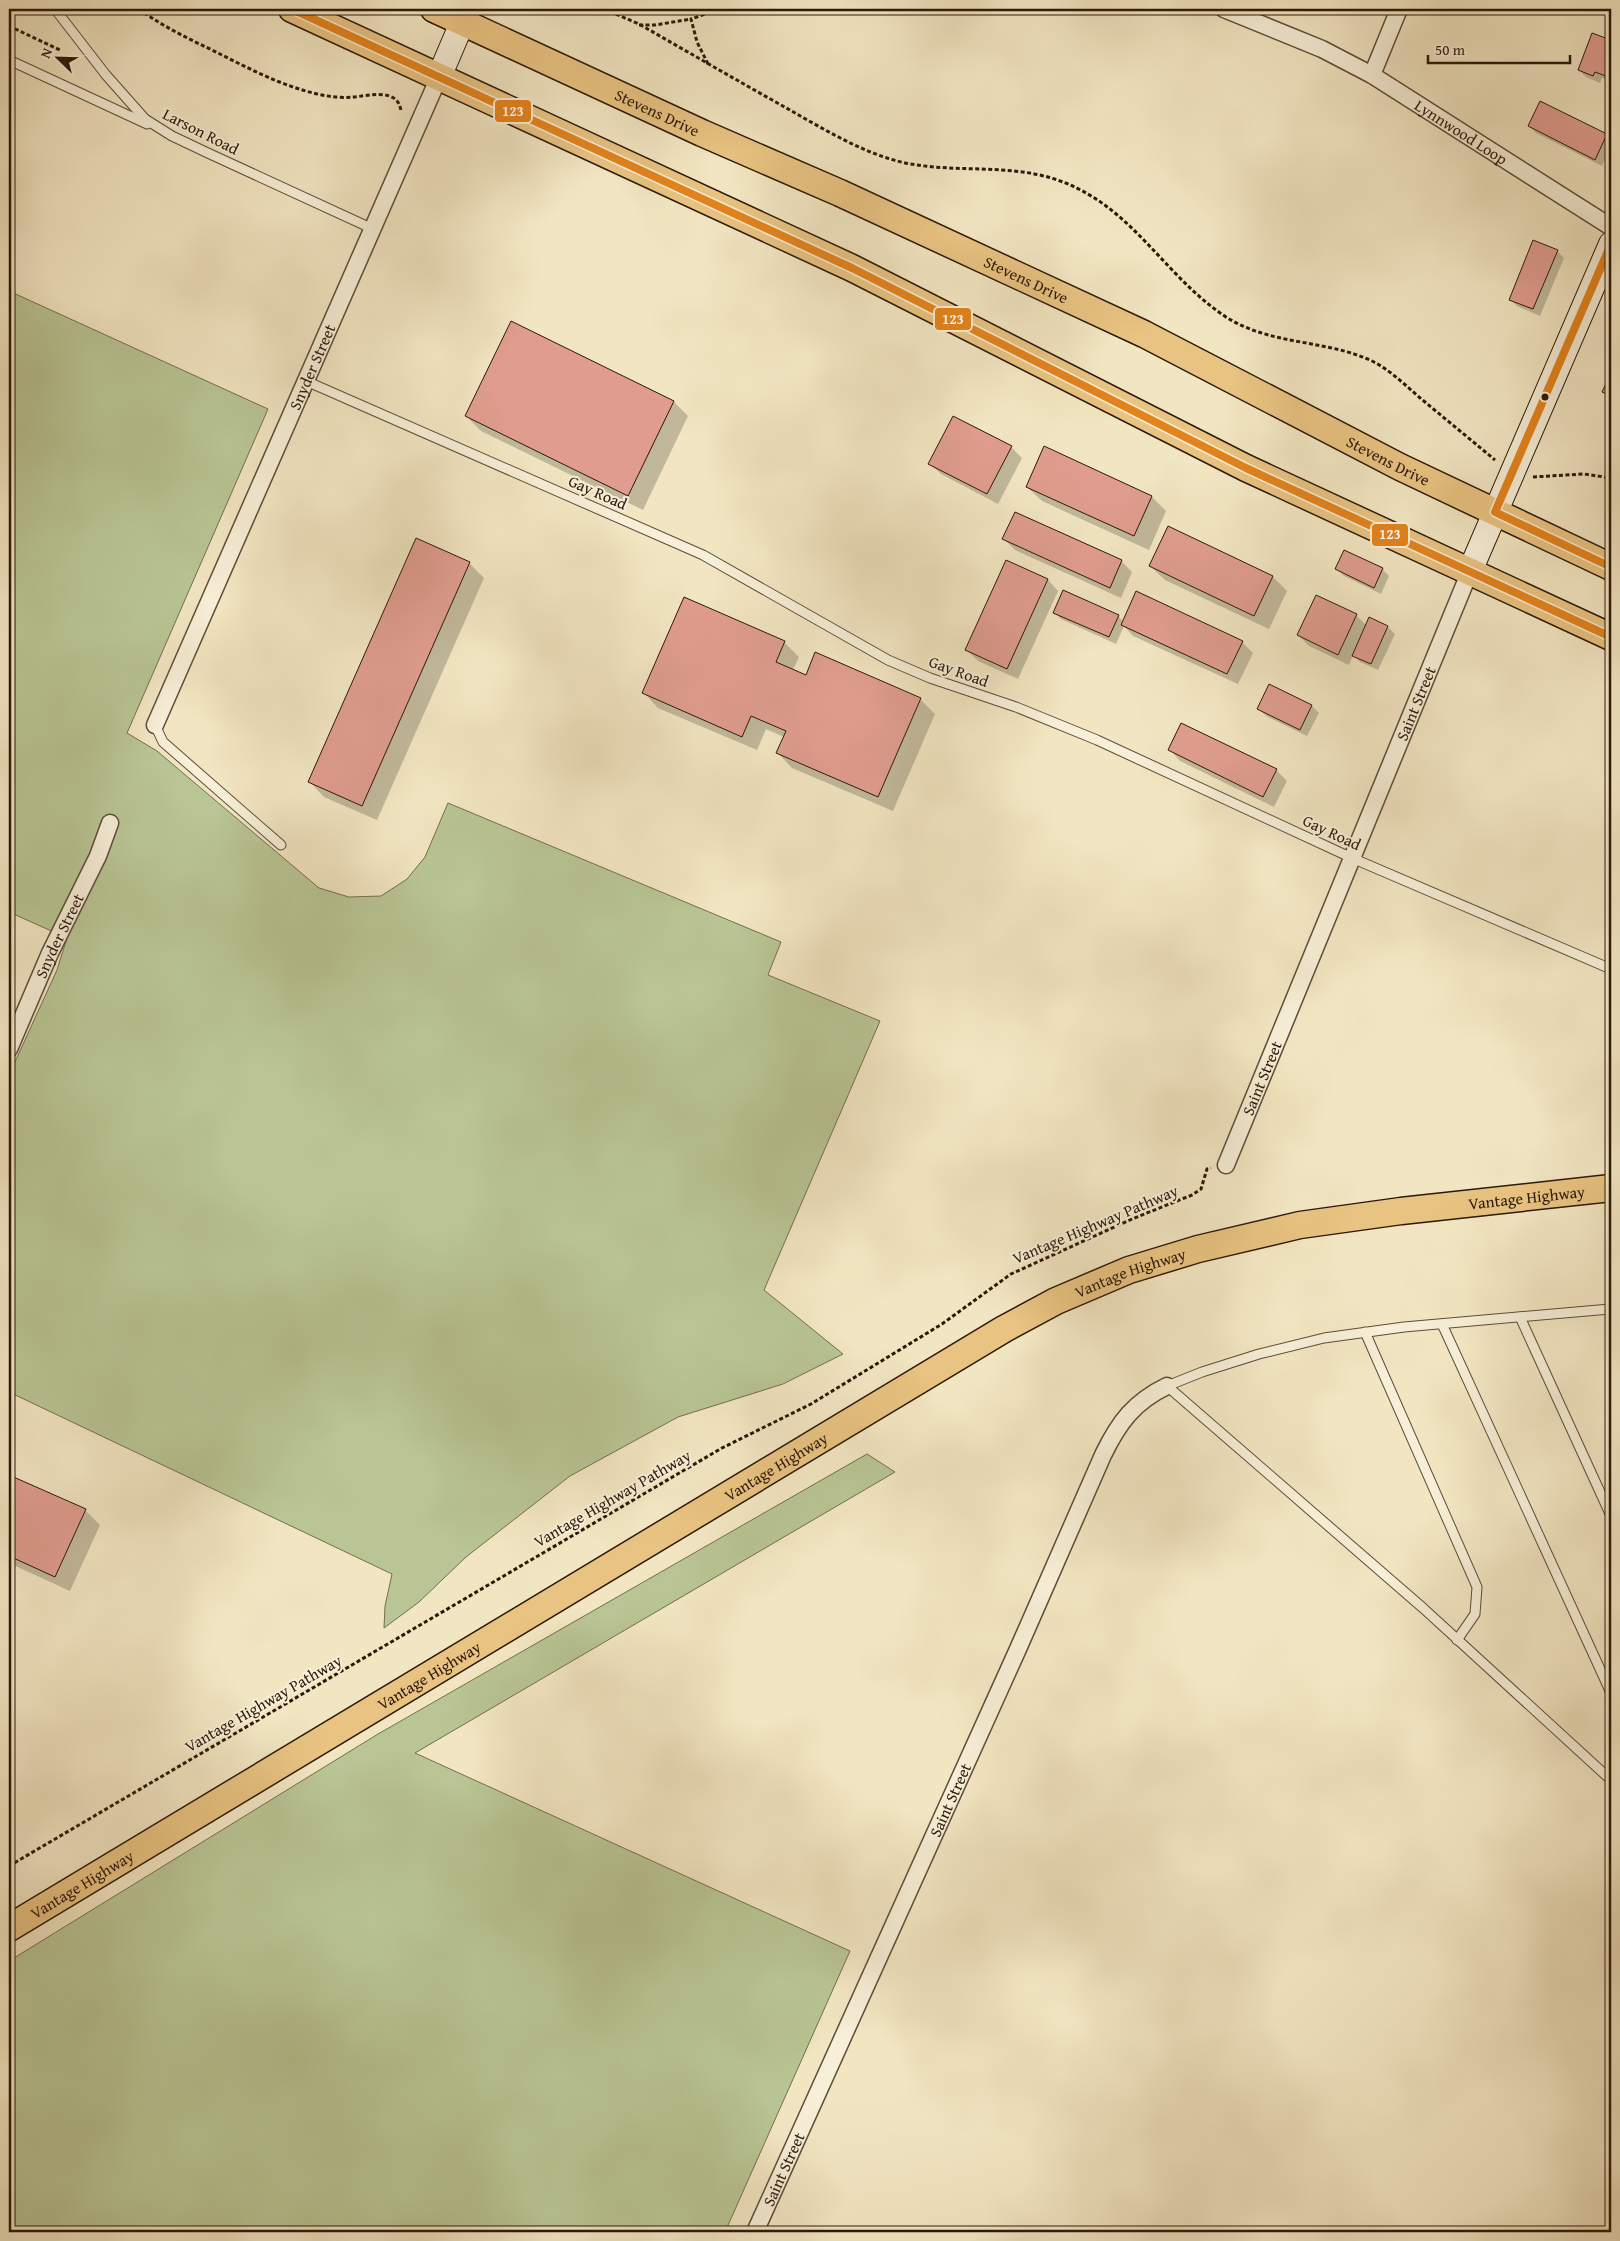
<svg xmlns="http://www.w3.org/2000/svg" width="1620" height="2241" font-family="'Gentium Book Plus',serif">
  <style>
    .green { fill: #b9c594; stroke: #726e4e }
    .shadow { fill: #0003 }
    .building { fill: #e09d8f; stroke: #2b1809 }
    .lines { fill: none; stroke-linecap: round; stroke-linejoin: round }
    .lane-casing { stroke: #5d4c37; stroke-width: 11 }
    .street-casing { stroke: #5d4c37; stroke-width: 19 }
    .secondary-casing { stroke: #2b1809; stroke-width: 26 }
    .primary-casing { stroke: #2b1809; stroke-width: 29 }
    .path { stroke: #2b1809; stroke-width: 3; stroke-dasharray: 4 2.5; stroke-linecap: butt }
    .lane { stroke: #f7efd7; stroke-width: 9 }
    .street { stroke: #f7efd7; stroke-width: 16 }
    .secondary { stroke: #f7efd7; stroke-width: 24 }
    .primary { stroke: #e9c381; stroke-width: 26 }
    .bus-1-casing { stroke: #f7efd7; stroke-width: 11 }
    .bus-1 { stroke: #e3831c; stroke-width: 8 }
    .bus-dot { fill: #2b1809; stroke: #f7efd7; stroke-width: 2 }
    .labels { text-anchor: middle; stroke-width: 4; stroke-linejoin: round; paint-order: stroke }
    .street-label { font-size: 16px; fill: #2b1809; stroke: #f7efd7 }
    .line-badge { stroke: #f7efd7; stroke-width: 2 }
    .badge-label { font-size: 14px; text-anchor: middle; font-weight: bold; fill: #fff }
  </style>
  <rect width="100%" height="100%" fill="#f2e6c2"/>
  <filter id="stains"><feTurbulence type="fractalNoise" baseFrequency=".004" numOctaves="4"/><feColorMatrix values="0 0 0 0 .2 0 0 0 0 .09 0 0 0 0 .02 0 0 0 .5 -.17"/></filter>
  <radialGradient id="worn" r=".72"><stop offset=".6" stop-color="#630" stop-opacity="0"/><stop offset="1" stop-color="#630" stop-opacity=".3"/></radialGradient>
  <g class="green">
    <path d="M9,291L268,409L127,733L157,751L319,888L349,897L381,896L407,879L425,857L448,803L781,942L768,975L880,1021L764,1290L843,1354L783,1384L678,1417L570,1476L466,1557L419,1602L384,1628L385,1606L392,1574L9,1392V1075L57,970L67,938L9,912Z"/>
    <path d="M867,1454L895,1472L415,1753L850,1951L725,2232H9V1961L378,1734Z"/>
  </g>
  <g class="shadow">
    <path d="M1593,35L1611,42V81L1602,78L1600,83L1586,77L1579,70Z"/>
    <path d="M1541,102L1607,135L1611,140V147L1602,166L1536,133L1529,126Z"/>
    <path d="M1557,251L1564,258L1540,316L1517,306L1510,299Z"/>
    <path d="M512,323L674,402L688,416L643,510L481,431L466,416Z"/>
    <path d="M1610,377H1611V399L1604,392Z"/>
    <path d="M1011,447L1022,458L998,504L941,474L930,464Z"/>
    <path d="M1027,487L1152,497L1166,511L1149,550L1042,501Z"/>
    <path d="M1168,528L1273,577L1287,591L1269,629L1165,580L1150,566Z"/>
    <path d="M1004,539L1121,561L1132,572L1121,598L1015,550Z"/>
    <path d="M1007,562L1048,580L1058,591L1018,679L978,661L967,650Z"/>
    <path d="M469,563L484,578L377,820L324,797L310,782Z"/>
    <path d="M1337,569H1382L1389,576L1381,594L1344,576Z"/>
    <path d="M1054,612L1118,616L1124,622L1242,642L1253,653L1238,684L1133,636L1124,626L1116,644L1061,619Z"/>
    <path d="M1356,615L1367,626L1388,627L1395,634L1378,670L1360,662L1353,655L1349,665L1309,646L1298,635Z"/>
    <path d="M784,642L799,657L793,670L806,676L920,699L935,714L893,811L792,768L778,753L784,737L766,729L757,750L658,708L644,693Z"/>
    <path d="M1270,686L1312,706L1319,713L1307,736L1266,716L1259,709Z"/>
    <path d="M1170,750L1276,770L1287,781L1274,807L1180,761Z"/>
    <path d="M9,1476L85,1510L100,1525L70,1591L9,1563Z"/>
  </g>
  <g class="building">
    <path d="M1592,33L1611,40V78L1595,72L1593,76L1578,70Z"/>
    <path d="M1540,101L1607,134L1595,160L1528,126Z"/>
    <path d="M1533,240L1558,250L1533,309L1509,300Z"/>
    <path d="M511,321L674,401L628,496L465,416Z"/>
    <path d="M1610,375L1611,376V396L1602,392Z"/>
    <path d="M953,416L1012,446L987,494L928,464Z"/>
    <path d="M1044,446L1152,496L1134,536L1026,487Z"/>
    <path d="M1015,512L1122,560L1110,588L1002,539Z"/>
    <path d="M1168,526L1273,576L1254,616L1149,566Z"/>
    <path d="M416,538L470,562L362,806L308,782Z"/>
    <path d="M1344,550L1383,568L1374,588L1335,569Z"/>
    <path d="M1006,560L1048,579L1007,669L965,650Z"/>
    <path d="M1063,590L1119,615L1109,637L1053,613Z"/>
    <path d="M1136,591L1243,641L1227,674L1121,625Z"/>
    <path d="M1316,595L1357,614L1338,655L1297,635Z"/>
    <path d="M684,597L785,641L776,662L806,675L815,652L921,698L878,797L776,753L786,731L751,716L742,737L642,693Z"/>
    <path d="M1369,617L1388,626L1371,664L1352,656Z"/>
    <path d="M1269,684L1312,705L1300,730L1257,709Z"/>
    <path d="M1181,723L1277,769L1263,797L1168,750Z"/>
    <path d="M9,1475L86,1509L55,1577L9,1556Z"/>
  </g>
  <g class="lines">
    <g class="lane-casing">
      <g id="lane">
        <path d="M55,9L106,75L145,119L172,136L210,154L373,229"/>
        <path d="M9,60L147,124"/>
        <path d="M306,381L703,555L888,660L930,678L1016,707L1097,740L1352,858L1611,969"/>
        <path d="M155,725L163,742L281,845"/>
        <path d="M1611,1312L1610,1309L1404,1327L1324,1338L1259,1354L1202,1372L1167,1386L1423,1608L1611,1780"/>
        <path d="M1520,1317L1611,1516"/>
        <path d="M1442,1324L1611,1693"/>
        <path d="M1365,1332L1477,1587L1475,1614L1457,1640"/>
      </g>
    </g>
    <g class="street-casing">
      <g id="street">
        <path id="s1" d="M1224,9L1322,49L1372,75L1611,227"/>
        <path d="M1372,75L1399,9"/>
        <path id="s2" d="M155,725L439,77"/>
        <path id="s3" d="M9,1049L50,953L98,856L110,823"/>
        <path id="s4" d="M1226,1165L1470,571"/>
        <path id="s5" d="M755,2232L1018,1649L1103,1455C1119,1422 1134,1402 1167,1386"/>
      </g>
    </g>
    <g class="secondary-casing">
      <g id="secondary">
        <path d="M439,77L468,9"/>
        <path d="M1470,571L1611,244"/>
      </g>
    </g>
    <g class="primary-casing">
      <g id="primary">
        <path d="M292,9L852,268L1246,468L1611,637"/>
        <path id="s6" d="M434,9L702,133L840,193L1144,334L1400,467L1611,567"/>
        <path id="s7" d="M9,1928L1004,1329L1056,1301L1129,1270L1198,1249L1300,1225L1401,1211L1611,1188"/>
      </g>
    </g>
    <g class="path">
      <path d="M139,9C162,26 187,38 212,50C248,68 283,87 322,95C332,97 343,98 353,97C369,96 398,87 401,111"/>
      <path d="M604,9L639,24C686,51 733,78 781,105C815,124 850,146 887,158C944,177 1007,160 1063,182C1135,210 1164,276 1226,317C1272,346 1325,339 1372,361C1390,370 1404,384 1419,397C1444,418 1470,439 1495,460"/>
      <path d="M639,25H655L691,19"/>
      <path d="M9,26L60,50"/>
      <path d="M708,64L697,42L691,19L720,9"/>
      <path d="M1533,477L1584,474L1611,478"/>
      <path d="M9,1866L722,1448L811,1404L942,1324L1011,1274L1132,1219L1192,1195L1201,1189L1207,1169L1211,1168"/>
    </g>
    <use href="#lane" class="lane"/>
    <use href="#street" class="street"/>
    <use href="#secondary" class="secondary"/>
    <use href="#primary" class="primary"/>
    <g class="bus-1-casing">
      <g id="bus-1">
        <path d="M292,9L852,268L1246,468L1611,637"/>
        <path d="M1611,244L1495,512L1611,567"/>
      </g>
    </g>
    <use href="#bus-1" class="bus-1"/>
  </g>
  <circle class="bus-dot" cx="1545" cy="397" r="4.5"/>
  <g class="labels">
    <g class="street-label">
      <text dy="6" stroke="none"><textPath href="#s6" startOffset="246">Stevens Drive</textPath></text>
      <text transform="translate(201 131) rotate(27)" y="6">Larson Road</text>
      <text dy="6" stroke="none"><textPath href="#s1" startOffset="268">Lynnwood Loop</textPath></text>
      <text dy="6" stroke="none"><textPath href="#s6" startOffset="651">Stevens Drive</textPath></text>
      <text dy="6" stroke="none"><textPath href="#s2" startOffset="391">Snyder Street</textPath></text>
      <text dy="6" stroke="none"><textPath href="#s6" startOffset="1056">Stevens Drive</textPath></text>
      <text transform="translate(598 492) rotate(24)" y="6">Gay Road</text>
      <text transform="translate(959 671) rotate(20)" y="6">Gay Road</text>
      <text dy="6" stroke="none"><textPath href="#s4" startOffset="499">Saint Street</textPath></text>
      <text transform="translate(1332 832) rotate(25)" y="6">Gay Road</text>
      <text dy="6" stroke="none"><textPath href="#s3" startOffset="124">Snyder Street</textPath></text>
      <text dy="6" stroke="none"><textPath href="#s4" startOffset="94">Saint Street</textPath></text>
      <text dy="6" stroke="none"><textPath href="#s7" startOffset="1705">Vantage Highway</textPath></text>
      <text transform="translate(1095 1224) rotate(-23)" y="6">Vantage Highway Pathway</text>
      <text dy="6" stroke="none"><textPath href="#s7" startOffset="1300">Vantage Highway</textPath></text>
      <text dy="6" stroke="none"><textPath href="#s7" startOffset="895">Vantage Highway</textPath></text>
      <text transform="translate(612 1498) rotate(-30)" y="6">Vantage Highway Pathway</text>
      <text dy="6" stroke="none"><textPath href="#s7" startOffset="490">Vantage Highway</textPath></text>
      <text transform="translate(263 1703) rotate(-30)" y="6">Vantage Highway Pathway</text>
      <text dy="6" stroke="none"><textPath href="#s5" startOffset="474">Saint Street</textPath></text>
      <text dy="6" stroke="none"><textPath href="#s7" startOffset="85">Vantage Highway</textPath></text>
      <text dy="6" stroke="none"><textPath href="#s5" startOffset="69">Saint Street</textPath></text>
    </g>
  </g>
  <g class="line-badge">
    <rect x="494" y="99" width="38" height="24" rx="5" fill="#e3831c"/>
    <rect x="934" y="307" width="38" height="24" rx="5" fill="#e3831c"/>
    <rect x="1371" y="523" width="38" height="24" rx="5" fill="#e3831c"/>
  </g>
  <g class="badge-label">
    <text x="513" y="116">123</text>
    <text x="953" y="324">123</text>
    <text x="1390" y="539">123</text>
  </g>
  <rect width="1620" height="2241" fill="none" stroke="#f2e6c2" stroke-width="30"/>
  <rect x="10" y="10" width="1600" height="2221" fill="none" stroke="#2b1809" stroke-width="2.5"/>
  <rect x="15" y="15" width="1590" height="2211" fill="none" stroke="#2b1809"/>
  <g transform="translate(58 58) rotate(293)" stroke="#f7efd7" stroke-width="4" paint-order="stroke">
  <path d="M0-4L9 19L0 12L-9 19Z" fill="#2b1809"/>
  <text y="-8" font-size="14" font-weight="bold" text-anchor="middle" fill="#2b1809">N</text>
  </g>
  <path d="M1428 55v8h142v-8" fill="none" stroke="#2b1809" stroke-width="2.5"/>
  <text x="1435" y="55" font-size="15" fill="#2b1809" stroke="#f7efd7" stroke-width="4" paint-order="stroke">50 m</text>
  <rect width="100%" height="100%" filter="url(#stains)"/>
  <rect width="100%" height="100%" fill="url(#worn)"/>
</svg>
